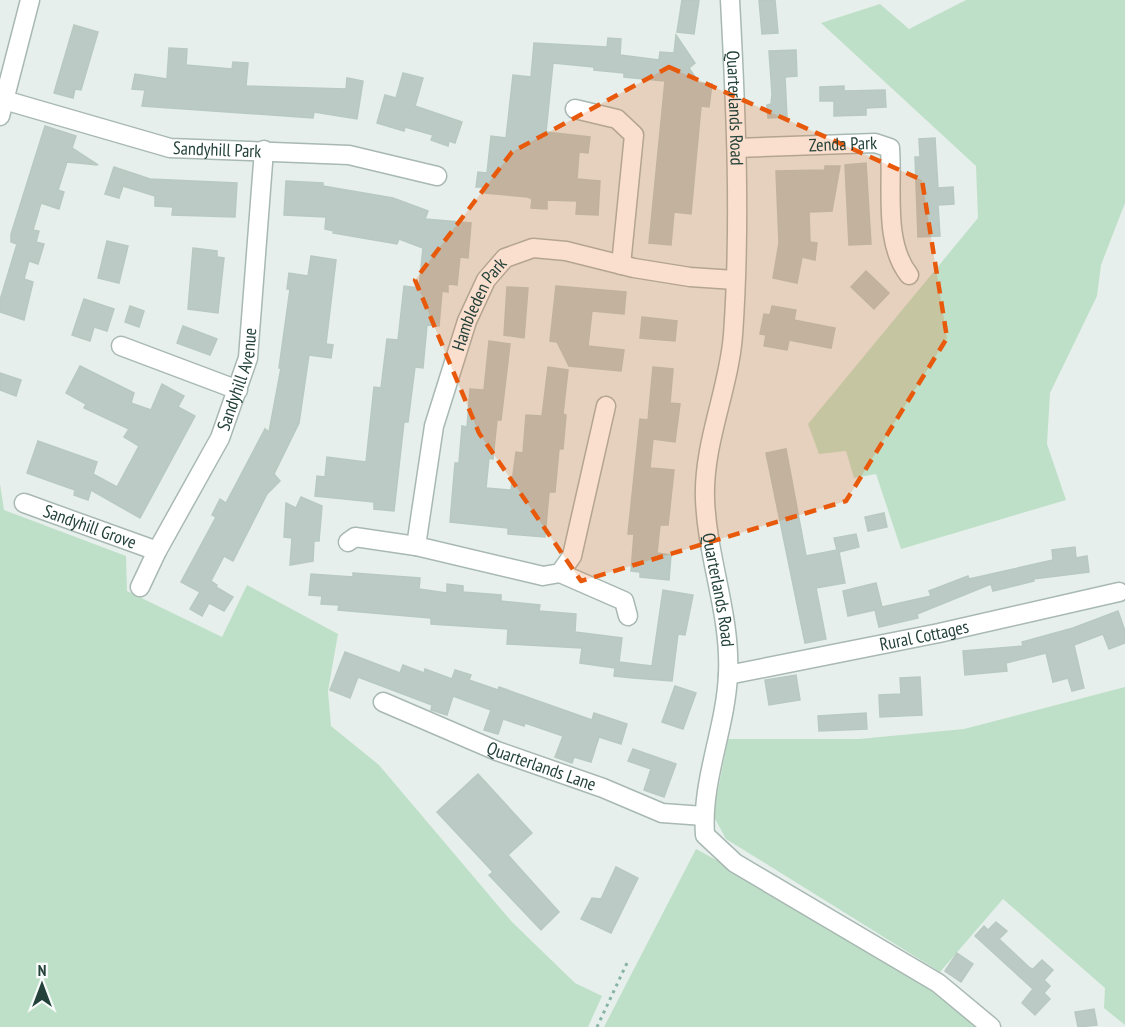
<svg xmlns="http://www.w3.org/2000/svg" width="1125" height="1027" font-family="'PT Sans Narrow',sans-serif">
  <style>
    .green { fill: #bfe0c8 }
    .building { fill: #bbcac4; stroke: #b8c9c2; stroke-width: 1.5 }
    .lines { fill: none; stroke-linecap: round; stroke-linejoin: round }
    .street-casing { stroke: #a8b8b2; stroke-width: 21 }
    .path { stroke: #86b3a5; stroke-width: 3; stroke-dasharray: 3 4.5; stroke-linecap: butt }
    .street { stroke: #fff; stroke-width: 18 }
    .marked { fill: #e8590c; fill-opacity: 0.2; stroke: #e8590c; stroke-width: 4.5; stroke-dasharray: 12 8; stroke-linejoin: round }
    .labels { text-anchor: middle; stroke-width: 6; stroke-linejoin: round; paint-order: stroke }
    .street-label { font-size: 18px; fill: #24423a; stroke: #f7fbf9 }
  </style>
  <rect width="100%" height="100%" fill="#e6efeb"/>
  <g class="green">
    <path d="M966,0H1125V203L1101,265L1097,296L1050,393L1047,444L1066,500L901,549L876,474L854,478L846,451L819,454L808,424L978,218L976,166L821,23L880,4L909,29Z"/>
    <path d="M0,484L4,510L126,556L127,591L222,637L247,585L338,634L328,691L331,726L379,765L512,922L575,983L602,996L588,1027H0Z"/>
    <path d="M1125,687V1025L1104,1008L1105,988L1003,899L940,972L726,839L713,815L728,739H859L964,729Z"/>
    <path d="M696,849C794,902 892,959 981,1027H604Z"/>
  </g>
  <g class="building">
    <path d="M682,0H699L694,34L677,32Z"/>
    <path d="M759,0H775L778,33L762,34Z"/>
    <path d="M74,25L98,32L81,90L75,89L73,98L54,93Z"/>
    <path d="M676,35L695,63L689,68L699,83L712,84L709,107L701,106L691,214L674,212L671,245L649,243L665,81L624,77V73L594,70V67L553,63L546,132L590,137L588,153L579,152L577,179L600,181L598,215L576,214L577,201L547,200V209L531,208L532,199L528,197L485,193V187H476L478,172L487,173L491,136L506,138L513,75L531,77L534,43L607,47L608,38L621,39L620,55L659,60L660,52L674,53Z"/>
    <path d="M169,48L187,49L186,65L232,69L233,62L248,63L246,86L346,89L347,78L363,81L357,119L314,112L313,118L142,106L145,90L132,89L135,74L167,79Z"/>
    <path d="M796,50L797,76L785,77L787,117L768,118L767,105L771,104L772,94L769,51Z"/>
    <path d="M403,73L423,78L415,106L462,122L455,143L449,141L448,146L431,140L433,135L405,127L404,131L377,123L385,95L396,98Z"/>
    <path d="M844,86V91L885,90L886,107L866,108V115L834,116V101H820V87Z"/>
    <path d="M45,126L76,136L72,148L98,165L67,162L58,190L64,192L59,209L41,203L33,230L39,231L36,242L44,244L38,264L29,261L24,279L33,282L24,320L0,312V300L17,244L11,242V234Z"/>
    <path d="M935,138L938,188L953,187L954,204L938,205L940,236L918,237L915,157H920L919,139Z"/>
    <path d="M866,163L871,244L849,245L845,165Z"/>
    <path d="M825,166H840L832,211L809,212L810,242L817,243L815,260L802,257L797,283L773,278L779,243L776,171L825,170Z"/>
    <path d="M114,167L150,179L237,183L235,217L172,215L173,207L155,206V196L123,186L119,198L105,194Z"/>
    <path d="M286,181L323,183V186L393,198L428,211L425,219L471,223L468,258L460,257L457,285L448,284V292L442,291L439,326L427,325L423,368L415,367L408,422H404L394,511L374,509V502L315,496L317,476L325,477L327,457L366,462L374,387L381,388L387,339L398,340L404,286L419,288L423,248L399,239L397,244L333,233L334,231L325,229L326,217L284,215Z"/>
    <path d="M107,241L128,246L119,283L98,278Z"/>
    <path d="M193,248L217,251V257L224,258L218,313L188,309Z"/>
    <path d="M311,256L336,260L326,344L333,345L331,358L309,355L299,423L274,474L280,481L267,494L233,561L224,556L211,581L217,585L216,587L233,597L224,611L209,603L202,616L190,609L200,592L181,582L216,517L212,515L220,499L226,503L265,429L269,432L281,368H279L290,289H287L289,273L308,276Z"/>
    <path d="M866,271L889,293L874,309L851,287Z"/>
    <path d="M556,286L626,292L624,314L592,311L588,346L624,350L621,371L569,366L557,342L550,341Z"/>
    <path d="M507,287L528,288L524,338L504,335Z"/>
    <path d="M84,299L114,309L107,331L94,327L90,341L72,335Z"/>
    <path d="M130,306L144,311L139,327L125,322Z"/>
    <path d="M772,306L796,310L794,320L835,328L831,348L789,340L787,350L764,346L766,335L760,334L764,314L770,315Z"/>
    <path d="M642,317L677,321L675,341L640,338Z"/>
    <path d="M183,326L217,339L210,355L177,343Z"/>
    <path d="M489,341L510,344L501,420H497L493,459L489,458L486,488L511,490L516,452L523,453L526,415L542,416L548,367L568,370L563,414L566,415L563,449H559L555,492H549L545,537L508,534V528L450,522L455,463H459L462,426L467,427L470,389L484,390Z"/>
    <path d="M80,366L134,393L131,403L151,410L162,384L184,396L178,407L195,416L140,518L91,490L88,500L74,495L75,490L27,473L38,441L97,462L93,474L117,487L139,446L124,437L129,429L84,408L86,404L66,393Z"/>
    <path d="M653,367L673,369L670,403L680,404L675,442L653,439L650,468L674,470L668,525H660L657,553L671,555L669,580L640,577V572L631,571L634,534H628L640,419L648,420Z"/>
    <path d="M0,373L21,380L16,396L0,390Z"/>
    <path d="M786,449L806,556L837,550L834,538L856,534L859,547L839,552L845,583L816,588L826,639L805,643L766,453Z"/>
    <path d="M301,497L322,506L319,541H314L313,561L290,565L292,538L284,537L286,503L296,508Z"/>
    <path d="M884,513L887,527L868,531L865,517Z"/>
    <path d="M1075,547L1076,558L1087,556L1089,572L1033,579L1034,581L993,591L991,584L917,614L918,618L879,627L875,610L848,616L843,591L876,583L882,607L931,596L929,591L968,576L969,579L1053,560L1052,550Z"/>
    <path d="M353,573L420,578L419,589L447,593V584L463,586V592L501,595V601L540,605L539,611L576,614L575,632L622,638L619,662L652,666L663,590L693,595L685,635L678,634L672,681L633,678L614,676L615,668L580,663L582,648L507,644L508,629L431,624V618L338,610L339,605L321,604L322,596L309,595L311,574L353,577Z"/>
    <path d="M1118,611L1125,631V643L1109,649L1103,634L1074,645L1084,688L1072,691L1068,678L1053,682L1046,653L1006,663L1007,671L965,675L963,651L1023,646L1022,642L1073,628Z"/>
    <path d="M345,652L400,673L403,665L424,673L425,669L452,679L455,670L471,675L469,680L498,690L499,687L592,720L594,713L627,724L621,744L599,737L591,762L574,757L572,763L555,757L563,736L525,723L524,726L503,719L498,734L484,730L491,710L453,696L447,715L431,710L432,705L358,677L350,698L330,690Z"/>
    <path d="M796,675L800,700L769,705L765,680Z"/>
    <path d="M920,677L922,715L880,717L879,695L901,694L900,678Z"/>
    <path d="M675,686L696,693L683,729L662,722Z"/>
    <path d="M866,713L867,729L819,731L818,716Z"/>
    <path d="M633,749L676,764L664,797L644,790L651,769L628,761Z"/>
    <path d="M478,774L532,833L508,855L559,912L541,930L489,875L493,872L437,812Z"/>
    <path d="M616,867L638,878L611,933L581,919L592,898L601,899Z"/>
    <path d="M996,922L1007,931L999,939L1030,968L1033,969L1042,960L1053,970L1044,980L1050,986L1044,993L1050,999L1035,1015L1022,1003L1033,989L975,936L984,926L988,930Z"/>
    <path d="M957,953L973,964L961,982L945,971Z"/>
    <path d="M1094,1009L1097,1025L1078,1027L1075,1012Z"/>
  </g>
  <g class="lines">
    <g class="street-casing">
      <g id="street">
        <path id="s1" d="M730,0C736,112 741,223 733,335C729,389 703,443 705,499C707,558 731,615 728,674C726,728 701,780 705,835L735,863L938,983L991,1027"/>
        <path id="s2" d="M4,100L170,148L349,155L437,176"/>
        <path d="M575,109L617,119L634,135L621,265"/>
        <path d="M0,116L30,0"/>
        <path id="s3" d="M737,148L875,143L890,148C893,188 883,242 909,275"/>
        <path d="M121,346L238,390"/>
        <path id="s4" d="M606,406L572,556L560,573L543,576L416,546L434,426L467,321L486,280L505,258L533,248L566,251L634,268L690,277L735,280"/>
        <path id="s5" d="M24,503L157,551"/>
        <path d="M348,542L355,537L416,546"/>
        <path d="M560,573L624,601L628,616"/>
        <path id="s6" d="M140,587L157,551L220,438L248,358L264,150"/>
        <path id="s7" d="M728,675L939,633L1119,592"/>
        <path id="s8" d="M383,702L497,751L603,788L662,813L704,816"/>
      </g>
    </g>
    <path class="path" d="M597,1027L627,963"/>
    <use href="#street" class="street"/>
  </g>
  <path class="marked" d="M669,67L922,180L947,338L846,501L581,581L479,433L415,280L512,152Z"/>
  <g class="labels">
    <g class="street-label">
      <text dy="6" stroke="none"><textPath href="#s1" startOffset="108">Quarterlands Road</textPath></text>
      <text dy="6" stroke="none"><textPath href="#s3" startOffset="106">Zenda Park</textPath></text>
      <text dy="6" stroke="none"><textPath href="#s2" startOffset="220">Sandyhill Park</textPath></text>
      <text dy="6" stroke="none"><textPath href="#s4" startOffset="574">Hambleden Park</textPath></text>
      <text dy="6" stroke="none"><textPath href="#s6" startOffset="231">Sandyhill Avenue</textPath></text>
      <text dy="6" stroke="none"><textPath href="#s5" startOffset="70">Sandyhill Grove</textPath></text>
      <text dy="6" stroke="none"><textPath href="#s1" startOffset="594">Quarterlands Road</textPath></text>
      <text dy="6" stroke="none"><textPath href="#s7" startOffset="200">Rural Cottages</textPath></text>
      <text dy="6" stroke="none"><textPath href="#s8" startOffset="171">Quarterlands Lane</textPath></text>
    </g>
  </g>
  <g transform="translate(42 985)" stroke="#f7fbf9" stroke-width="4.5" paint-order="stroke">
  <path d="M0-4.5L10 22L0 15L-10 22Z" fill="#24423a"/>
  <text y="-9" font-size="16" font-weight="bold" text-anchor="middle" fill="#24423a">N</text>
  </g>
</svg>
